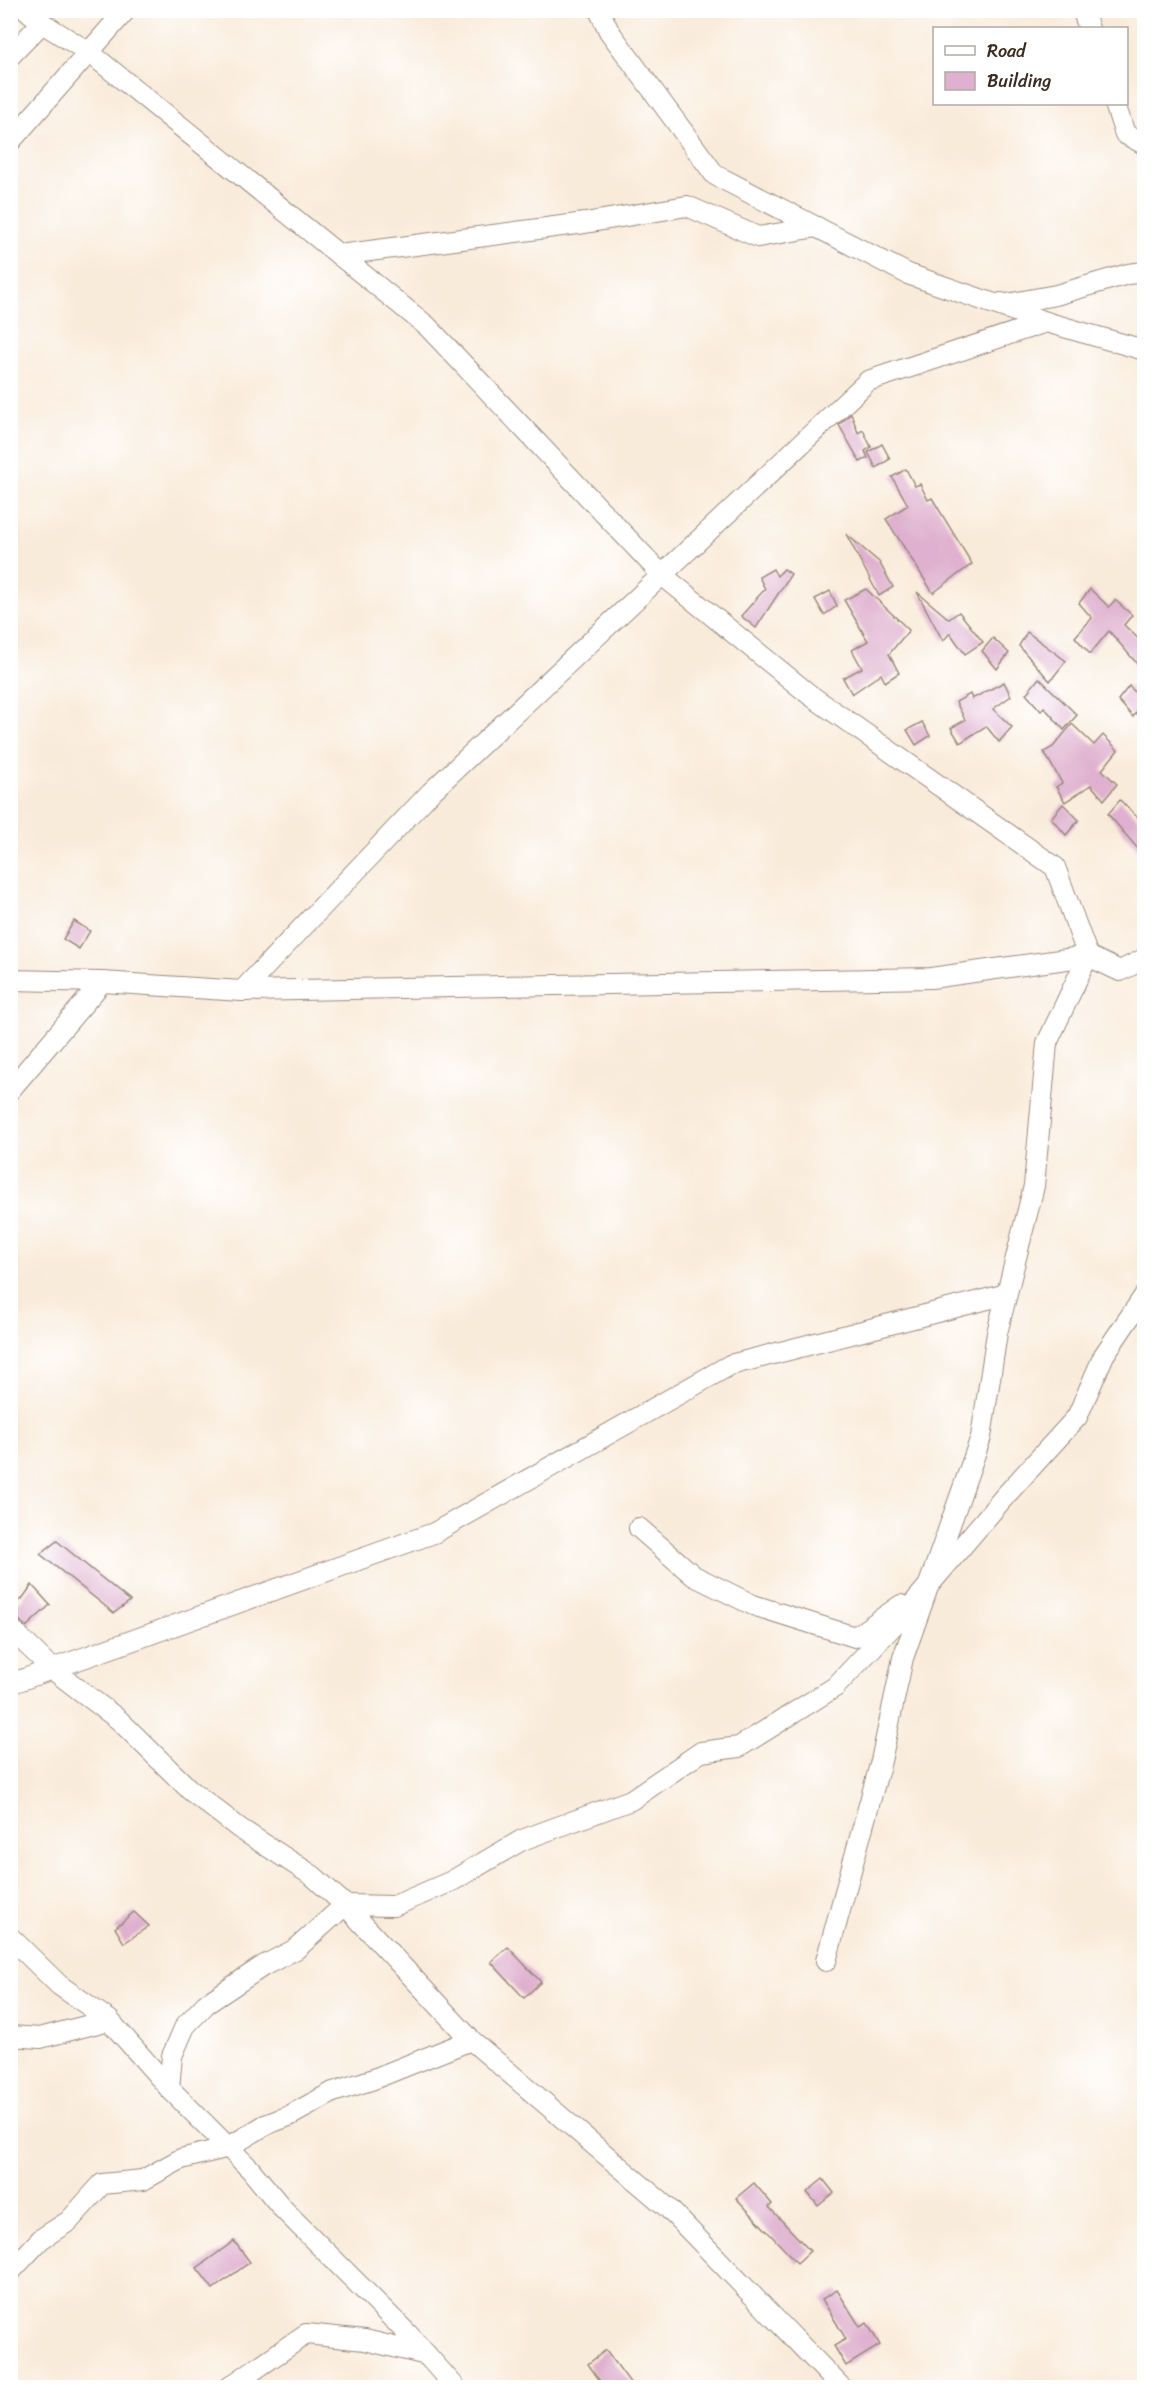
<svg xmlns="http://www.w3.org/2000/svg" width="1155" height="2398" font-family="Sriracha,sans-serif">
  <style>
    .building { fill: #dfb0cf }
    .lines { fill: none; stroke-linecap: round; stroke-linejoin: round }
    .minor-casing { stroke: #9a8a7c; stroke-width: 22 }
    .minor { stroke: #fff; stroke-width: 20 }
  </style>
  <rect width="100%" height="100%" fill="#fff"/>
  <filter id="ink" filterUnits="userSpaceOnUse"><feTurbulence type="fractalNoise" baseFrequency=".0167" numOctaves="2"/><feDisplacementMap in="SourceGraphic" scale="12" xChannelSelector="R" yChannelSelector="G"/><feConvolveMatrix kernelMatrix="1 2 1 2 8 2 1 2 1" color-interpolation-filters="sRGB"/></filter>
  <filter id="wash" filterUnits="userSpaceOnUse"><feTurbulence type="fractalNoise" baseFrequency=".008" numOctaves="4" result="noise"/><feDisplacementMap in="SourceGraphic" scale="24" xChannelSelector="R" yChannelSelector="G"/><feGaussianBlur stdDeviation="1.35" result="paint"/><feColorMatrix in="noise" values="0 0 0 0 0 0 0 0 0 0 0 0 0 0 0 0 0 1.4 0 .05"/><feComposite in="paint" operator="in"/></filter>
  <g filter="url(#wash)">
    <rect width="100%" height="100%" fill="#f9ebda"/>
    <g id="blocks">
      <g class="building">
        <path d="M851,413L858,433L863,430L871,447L865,451L868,458L860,462L839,425Z"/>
        <path d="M882,444L890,459L876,468L868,452Z"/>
        <path d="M906,469L915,486L920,484L928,500L932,498L972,564L933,593L886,519L908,505L892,477Z"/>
        <path d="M846,534L879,562L893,587L879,596Z"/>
        <path d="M773,569L777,576L784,569L791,574L756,628L741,616L765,589L759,577Z"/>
        <path d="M866,589L909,630L889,654L899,673L885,682L881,674L852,694L843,678L862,668L852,650L868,641L844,600Z"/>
        <path d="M1090,589L1109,607L1115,600L1132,615L1124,625L1144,644V672L1109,631L1090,654L1075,637L1092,618L1079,603Z"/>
        <path d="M830,591L837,606L824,615L815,599Z"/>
        <path d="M917,592L949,619L959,612L983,642L965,654L950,633L943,641Z"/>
        <path d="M1027,632L1066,661L1050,681L1019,646Z"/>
        <path d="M993,638L1009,653L997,669L982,651Z"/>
        <path d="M1039,678L1077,715L1064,730L1044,707L1041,711L1026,694Z"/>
        <path d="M1004,682L1011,696L993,709L1012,727L999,742L986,726L960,743L951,728L965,720L956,702L970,694L972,699Z"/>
        <path d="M1129,686L1144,701L1133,717L1118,700Z"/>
        <path d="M922,722L930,736L916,745L907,730Z"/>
        <path d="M1072,724L1094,745L1103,735L1118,750L1102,770L1117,784L1104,800L1091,785L1065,802L1056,787L1062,783L1044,752L1053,747Z"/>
        <path d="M1120,800L1144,824V856L1108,814Z"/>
        <path d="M1063,804L1079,820L1066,835L1051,818Z"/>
        <path d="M74,921L90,931L79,949L63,939Z"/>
        <path d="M57,1541L130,1601L114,1613L40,1554Z"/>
        <path d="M32,1585L50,1605L26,1627L18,1619L10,1616V1609L22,1599Z"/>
        <path d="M134,1912L149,1926L124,1943L115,1928Z"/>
        <path d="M508,1947L541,1982L524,1998L491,1962Z"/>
        <path d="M823,2179L834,2193L818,2206L807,2192Z"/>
        <path d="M754,2183L772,2204L769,2207L810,2251L797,2263L736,2198Z"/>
        <path d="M234,2241L250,2262L213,2289L197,2268Z"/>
        <path d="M837,2290L860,2327L867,2323L880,2345L846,2366L834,2346L846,2339L822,2299Z"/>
        <path d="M606,2350L634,2388H605L588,2364Z"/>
      </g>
    </g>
  </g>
  <g filter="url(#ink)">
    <use href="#blocks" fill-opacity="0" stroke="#9a8a7c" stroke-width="1.5"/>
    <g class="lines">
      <g class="minor-casing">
        <g id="minor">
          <path d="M27,10L42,23L90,53L428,327L662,575L810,695L1055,867L1088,956L1047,1043L1034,1186L997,1333L981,1437L903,1658L881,1761L826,1961"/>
          <path d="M599,10L609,31L715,175L908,274L1046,322L1144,350"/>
          <path d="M1082,10L1089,28"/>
          <path d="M10,56L42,23"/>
          <path d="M1115,104L1125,134L1144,144"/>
          <path d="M10,142L126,10"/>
          <path d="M339,255L585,223L687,206L758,237L817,227"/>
          <path d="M1001,303L1007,304L1056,295L1128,274L1144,272"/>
          <path d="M10,980L102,982L242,991L931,978L1088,956L1120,971L1144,959"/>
          <path d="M242,991L431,792L868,381L1046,322"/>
          <path d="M10,1090L102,982"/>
          <path d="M639,1528L694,1576L753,1605L855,1637L901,1605"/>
          <path d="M10,1628L52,1669L119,1720L190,1790L239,1828L313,1876L345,1905L471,2040L669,2209L842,2388"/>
          <path d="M10,1684L434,1533L730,1365L1007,1294"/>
          <path d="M10,1937L59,1985L109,2020L169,2088L250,2169L283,2209L408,2334L456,2388"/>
          <path d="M10,2036L40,2038L109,2020"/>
          <path d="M169,2088L172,2056L185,2026L206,2004L263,1966L296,1949L345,1905L394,1906L452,1881L522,1840L631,1800L701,1752L739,1747L835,1687L907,1611L1005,1496L1077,1417L1104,1355L1144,1296"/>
          <path d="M10,2272L41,2239L69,2221L102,2184L143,2180L181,2159L229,2147L265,2125L289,2116L333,2092L371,2080L471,2040"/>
          <path d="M228,2388L306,2334L365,2340L427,2355"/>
        </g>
      </g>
      <use href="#minor" class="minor"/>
    </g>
  </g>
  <rect width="1155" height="2398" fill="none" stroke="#fff" stroke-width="36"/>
  <rect x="933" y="27" width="195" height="78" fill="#ffffff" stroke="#b1aaa5" stroke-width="1.5"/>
  <rect x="945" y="46" width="30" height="9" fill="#ffffff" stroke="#b1aaa5" stroke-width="1.5"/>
  <text x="987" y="57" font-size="18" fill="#3b2a1e">Road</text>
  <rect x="945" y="72" width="30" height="18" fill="#dfb0cf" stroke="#b1aaa5" stroke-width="1.5"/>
  <text x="987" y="87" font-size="18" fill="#3b2a1e">Building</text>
</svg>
